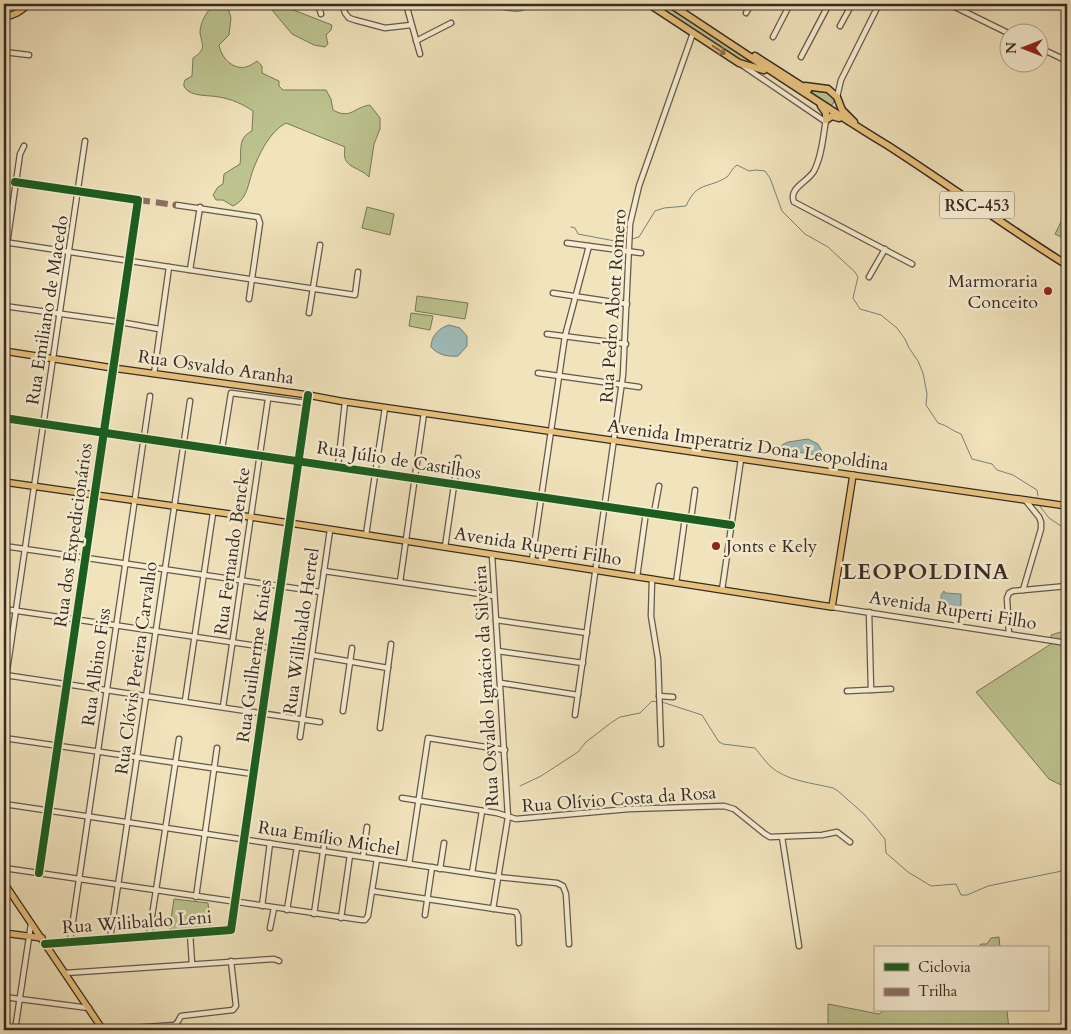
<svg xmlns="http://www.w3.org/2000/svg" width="1071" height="1034" font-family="Cardo,serif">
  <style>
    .green { fill: #bcc38f; stroke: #7a765a }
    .water { fill: #9ebcb9; stroke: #75827d }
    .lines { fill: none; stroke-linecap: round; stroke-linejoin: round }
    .stream { stroke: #75827d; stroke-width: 1 }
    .minor-casing { stroke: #66584a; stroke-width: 7 }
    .major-casing { stroke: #372a24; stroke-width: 8 }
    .highway-casing { stroke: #372a24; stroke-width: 9 }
    .minor { stroke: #f6edd3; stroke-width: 4.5 }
    .major { stroke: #e8c27e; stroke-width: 5.5 }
    .highway { stroke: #e8c27e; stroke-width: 6 }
    .quiet { stroke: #8d6e63; stroke-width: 6; stroke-dasharray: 12 6; stroke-linecap: butt }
    .cycleway-casing { stroke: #f6edd3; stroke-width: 11 }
    .cycleway { stroke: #1b5e20; stroke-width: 8 }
    .oneway { stroke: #876e4c }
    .poi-dot { fill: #8f2418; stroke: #f6edd3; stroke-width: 2 }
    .labels { text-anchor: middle; stroke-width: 5; stroke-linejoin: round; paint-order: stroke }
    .shield { fill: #f6edd3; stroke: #706458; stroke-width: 1 }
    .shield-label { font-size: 16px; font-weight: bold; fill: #372a24 }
    .poi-label { font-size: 18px; fill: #372a24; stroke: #f6edd3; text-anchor: end }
    .street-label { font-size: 18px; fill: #372a24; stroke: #f6edd3 }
    .district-label { font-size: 22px; font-weight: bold; letter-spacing: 1px; fill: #372a24; stroke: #f6edd3 }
  </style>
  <rect width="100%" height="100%" fill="#f1e3bc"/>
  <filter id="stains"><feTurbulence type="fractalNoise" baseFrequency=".004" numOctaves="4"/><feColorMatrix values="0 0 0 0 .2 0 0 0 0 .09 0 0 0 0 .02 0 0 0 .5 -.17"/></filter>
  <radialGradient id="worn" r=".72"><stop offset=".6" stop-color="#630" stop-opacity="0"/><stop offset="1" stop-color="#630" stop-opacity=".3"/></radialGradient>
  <g class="green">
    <path d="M267,4H278L332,25L331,30L326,35L328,44L325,47L314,45L292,34Z"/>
    <path d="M496,4H532C524,15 511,11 499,9Z"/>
    <path d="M653,4H667L756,65L743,63Z"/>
    <path d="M213,6L225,8L229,11L231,18L229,35L219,45C221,57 232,70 246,67C250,66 254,63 257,61L262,66V73L279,81V86L283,90H326L331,99L333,110C351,120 354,107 370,105L380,118V129L374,144L369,177C357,165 341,169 345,147L286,123C270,131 259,154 253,170C248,183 248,199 233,206L223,200H216L213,195L218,187L223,184L224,174L240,164C242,151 237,138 252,131L253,111C243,104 231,99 219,97C210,95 191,97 185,88C183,85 184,83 185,80L192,76L193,58C207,49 202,45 200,33C200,23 206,12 213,6Z"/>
    <path d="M810,91L825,92L834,99L833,104L831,105Z"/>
    <path d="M367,207L394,214L390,235L362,228Z"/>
    <path d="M1064,216L1067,218V240L1055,234Z"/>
    <path d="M417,296L468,303L465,319L415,311Z"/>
    <path d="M411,313L433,316L430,330L409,326Z"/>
    <path d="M1067,630V788L1049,779L976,692L1051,644V635Z"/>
    <path d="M174,899L208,903L211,929L169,932Z"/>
    <path d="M999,937L1000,948H977L981,944H987L991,938Z"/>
    <path d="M828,1004L879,1014L884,1010H1007L1009,1030H828Z"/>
  </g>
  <g class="water">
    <path d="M449,325L460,328L467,336V346L458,356C448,357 438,355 431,347C431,336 439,328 449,325Z"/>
    <path d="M808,439L818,444L824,455L821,457L809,453L784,452L781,450L782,445L788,442Z"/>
    <path d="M944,591L945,593L961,594V605L956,614L951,616L942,613L941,595Z"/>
  </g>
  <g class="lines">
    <g class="stream">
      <path d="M571,227L575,228L578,234L615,241L626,239"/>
      <path d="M632,239L639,237L655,211L664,208L686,206C697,181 708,189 727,177C731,173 732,168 737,165L749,171L756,170L765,171L770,178L782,211L805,234L828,247L855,272L858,277L853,298L860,309L881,315L897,328L905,339L909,348L918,361L923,373L927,394L926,405L938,423C947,425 952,431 961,434L972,459L992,464L997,470L1013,475L1037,490L1038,496"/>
      <path d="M1039,505L1049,518L1067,530"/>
      <path d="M662,702L702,715L719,742L723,744L755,748C760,754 765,761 770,766C786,781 813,783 833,788L838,791L865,815L885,839L886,853L908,872L931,886L956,884L961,895H967L988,886L1067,870"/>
      <path d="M520,786L541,776L578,752L586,742L612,722L620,717L640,713L652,701L657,702"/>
    </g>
    <g class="minor-casing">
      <g id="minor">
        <path d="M318,4L321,14"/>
        <path d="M342,4L345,13L349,18L355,20L385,28L411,25"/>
        <path d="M406,4L420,54"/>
        <path d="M949,4L1008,33"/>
        <path d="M407,8L417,4"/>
        <path d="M746,13L751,4"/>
        <path d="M840,26L852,4"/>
        <path d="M773,37L790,4"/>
        <path d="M416,41L451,23"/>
        <path d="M1038,47L1067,61"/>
        <path d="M4,52L29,55"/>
        <path d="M801,57L829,4"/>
        <path d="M742,65L826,122"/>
        <path d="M837,97L841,80L879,4"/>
        <path d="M826,120C823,136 822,156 814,171C808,182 788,188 794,202L912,264"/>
        <path d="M15,182L138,200L39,873"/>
        <path d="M4,204L12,210"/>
        <path d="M176,205L258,217L260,223L249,299"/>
        <path d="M4,242L355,295L358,272"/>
        <path d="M567,243L641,253"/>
        <path d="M4,265L20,154L24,146"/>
        <path d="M190,270L200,207"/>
        <path d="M869,277L885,249"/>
        <path d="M553,293L627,304"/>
        <path d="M4,306L120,322L159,329"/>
        <path d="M309,313L320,245"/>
        <path d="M547,334L626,344"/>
        <path d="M538,373L639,387"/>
        <path d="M154,374L169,267"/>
        <path d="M4,418L731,525"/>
        <path d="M222,449L231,393L306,403"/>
        <path d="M338,466L345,402"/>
        <path d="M654,513L659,486"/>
        <path d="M691,519L695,490"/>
        <path d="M366,535L385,408"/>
        <path d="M4,546L321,592"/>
        <path d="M445,547L458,458"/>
        <path d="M492,555L508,817L493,909"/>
        <path d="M532,560L565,336L589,246"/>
        <path d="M324,571L494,596"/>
        <path d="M637,577L646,512"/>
        <path d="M652,579L651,616L658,659L661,744"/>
        <path d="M400,582L424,413"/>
        <path d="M676,583L685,518"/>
        <path d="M722,590L741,459"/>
        <path d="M1023,590L1041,529V522L1039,517L1026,501"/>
        <path d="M832,607L1067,643"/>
        <path d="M4,609L271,648"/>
        <path d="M869,612L871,690"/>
        <path d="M496,620L587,633"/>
        <path d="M1009,634L1007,598L1009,593L1013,591L1067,586"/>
        <path d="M498,651L583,663"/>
        <path d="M312,655L388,668"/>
        <path d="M5,675L320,722"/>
        <path d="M501,683L578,695"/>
        <path d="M4,691L85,141"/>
        <path d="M847,691L891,689"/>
        <path d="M659,696L673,697"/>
        <path d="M185,701L213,513"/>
        <path d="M223,707L268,399"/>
        <path d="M343,711L352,648"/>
        <path d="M575,715L623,375L630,224L639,186L693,33"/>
        <path d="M380,728L391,644"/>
        <path d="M300,737L330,530"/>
        <path d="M4,738L253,774"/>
        <path d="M402,798L497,813L516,819L629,809L724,806L734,809L765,834L770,837L822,835L837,832L850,842"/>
        <path d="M4,804L498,877L557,883L563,886L566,894L569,944"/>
        <path d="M782,837L799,946"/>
        <path d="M363,857L367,827"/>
        <path d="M409,864L428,738L505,750"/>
        <path d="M4,868L362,920H365L368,916L377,859"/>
        <path d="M440,869L444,843"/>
        <path d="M472,873L482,811"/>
        <path d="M372,891L516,912L518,916L519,943"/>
        <path d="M196,897L217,748"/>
        <path d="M262,906L270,843"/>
        <path d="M287,910L297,847"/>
        <path d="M314,914L326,832"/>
        <path d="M425,915L432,867"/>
        <path d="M341,918L350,855"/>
        <path d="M270,928L274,908"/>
        <path d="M190,933L192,964"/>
        <path d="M149,936L179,739"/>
        <path d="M110,939L190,401"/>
        <path d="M70,941L150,396"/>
        <path d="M45,944L231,930L308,395"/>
        <path d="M65,973L274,959L279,961"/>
        <path d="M4,997L89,1008"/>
        <path d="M15,1030L31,924"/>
        <path d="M103,1030L174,1025L177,1023L181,1016L233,1010L236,1006L231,961"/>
      </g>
    </g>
    <g class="major-casing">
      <g id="major">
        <path d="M4,17C14,16 21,11 29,4"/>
        <path d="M4,351L113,368L308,395L340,401L1067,506"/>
        <path d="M4,482L251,517L832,607L853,475"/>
        <path d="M4,883L103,1030"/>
        <path d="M4,933L42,938"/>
      </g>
    </g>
    <g class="highway-casing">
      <g id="highway">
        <path d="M649,4L739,63L764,70"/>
        <path d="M670,4C742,51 813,100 887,145C948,184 1006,227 1067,265"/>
        <path d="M755,56L808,90"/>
        <path d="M805,86L828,89L837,97L842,110L854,122"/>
        <path d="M821,106L826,113V120L832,116L839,118"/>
      </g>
    </g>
    <use href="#minor" class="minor"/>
    <use href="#major" class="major"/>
    <use href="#highway" class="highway"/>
    <path class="quiet" d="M138,200L176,205"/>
    <g class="cycleway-casing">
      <g id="cycleway">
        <path d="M15,182L138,200L39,873"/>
        <path d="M4,418L731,525"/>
        <path d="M45,944L231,930L308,395"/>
      </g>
    </g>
    <use href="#cycleway" class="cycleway"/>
  </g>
  <defs><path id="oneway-shaft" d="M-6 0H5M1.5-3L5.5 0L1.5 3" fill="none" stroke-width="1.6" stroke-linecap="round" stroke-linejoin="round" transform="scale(1.25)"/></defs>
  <use class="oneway" href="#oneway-shaft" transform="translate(719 50) rotate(33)"/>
  <g class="poi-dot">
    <circle cx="1048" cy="291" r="5"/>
    <circle cx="716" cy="546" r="5"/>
  </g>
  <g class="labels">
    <rect class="shield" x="939.5" y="191.5" width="75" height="27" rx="4"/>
    <g class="shield-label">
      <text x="977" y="211">RSC-453</text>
    </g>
    <g class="poi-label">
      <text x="1038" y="287">Marmoraria<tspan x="1038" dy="21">Conceito</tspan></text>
      <text x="726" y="552" text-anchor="start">Jonts e Kely</text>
    </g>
    <g class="street-label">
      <text transform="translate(613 306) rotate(-86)" y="6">Rua Pedro Abott Romero</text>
      <text transform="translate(47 310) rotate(-81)" y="6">Rua Emiliano de Macedo</text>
      <text transform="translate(216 367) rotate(8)" y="6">Rua Osvaldo Aranha</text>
      <text transform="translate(748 445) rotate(8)" y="6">Avenida Imperatriz Dona Leopoldina</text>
      <text transform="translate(399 460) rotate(9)" y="6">Rua Júlio de Castilhos</text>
      <text transform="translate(73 535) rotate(-82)" y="6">Rua dos Expedicionários</text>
      <text transform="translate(538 546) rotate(9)" y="6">Avenida Ruperti Filho</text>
      <text transform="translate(232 551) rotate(-82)" y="6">Rua Fernando Bencke</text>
      <text transform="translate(953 610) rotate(9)" y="6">Avenida Ruperti Filho</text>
      <text transform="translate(301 631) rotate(-82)" y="6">Rua Willibaldo Hertel</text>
      <text transform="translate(254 661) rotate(-82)" y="6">Rua Guilherme Knies</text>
      <text transform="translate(96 667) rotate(-82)" y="6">Rua Albino Fiss</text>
      <text transform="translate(136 668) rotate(-82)" y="6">Rua Clóvis Pereira Carvalho</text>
      <text transform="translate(486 686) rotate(-93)" y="6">Rua Osvaldo Ignácio da Silveira</text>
      <text transform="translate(619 799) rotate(-4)" y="6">Rua Olívio Costa da Rosa</text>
      <text transform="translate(329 838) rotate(9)" y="6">Rua Emílio Michel</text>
      <text transform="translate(137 922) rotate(-4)" y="6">Rua Wilibaldo Leni</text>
    </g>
    <g class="district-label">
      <text x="926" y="579">LEOPOLDINA</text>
    </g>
  </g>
  <rect width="1071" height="1034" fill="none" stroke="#f1e3bc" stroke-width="20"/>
  <rect x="5" y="5" width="1061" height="1024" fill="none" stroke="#372a24" stroke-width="2.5"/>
  <rect x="10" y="10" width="1051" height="1014" fill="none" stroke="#372a24"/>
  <rect x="874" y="946" width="175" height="65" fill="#f6edd3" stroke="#aa9f8d"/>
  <rect x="884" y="963" width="25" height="8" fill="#1b5e20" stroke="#aa9f8d"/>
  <text x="918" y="972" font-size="15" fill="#372a24">Ciclovia</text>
  <rect x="884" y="988" width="25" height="8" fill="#8d6e63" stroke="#aa9f8d"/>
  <text x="918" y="996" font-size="15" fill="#372a24">Trilha</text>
  <g transform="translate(1024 48) rotate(270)"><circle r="24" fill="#f6edd3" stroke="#aa9f8d"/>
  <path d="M0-4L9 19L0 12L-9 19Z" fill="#8f2418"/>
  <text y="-8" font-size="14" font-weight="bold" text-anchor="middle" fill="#372a24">N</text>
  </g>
  <rect width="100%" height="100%" filter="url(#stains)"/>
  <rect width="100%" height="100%" fill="url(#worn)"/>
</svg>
